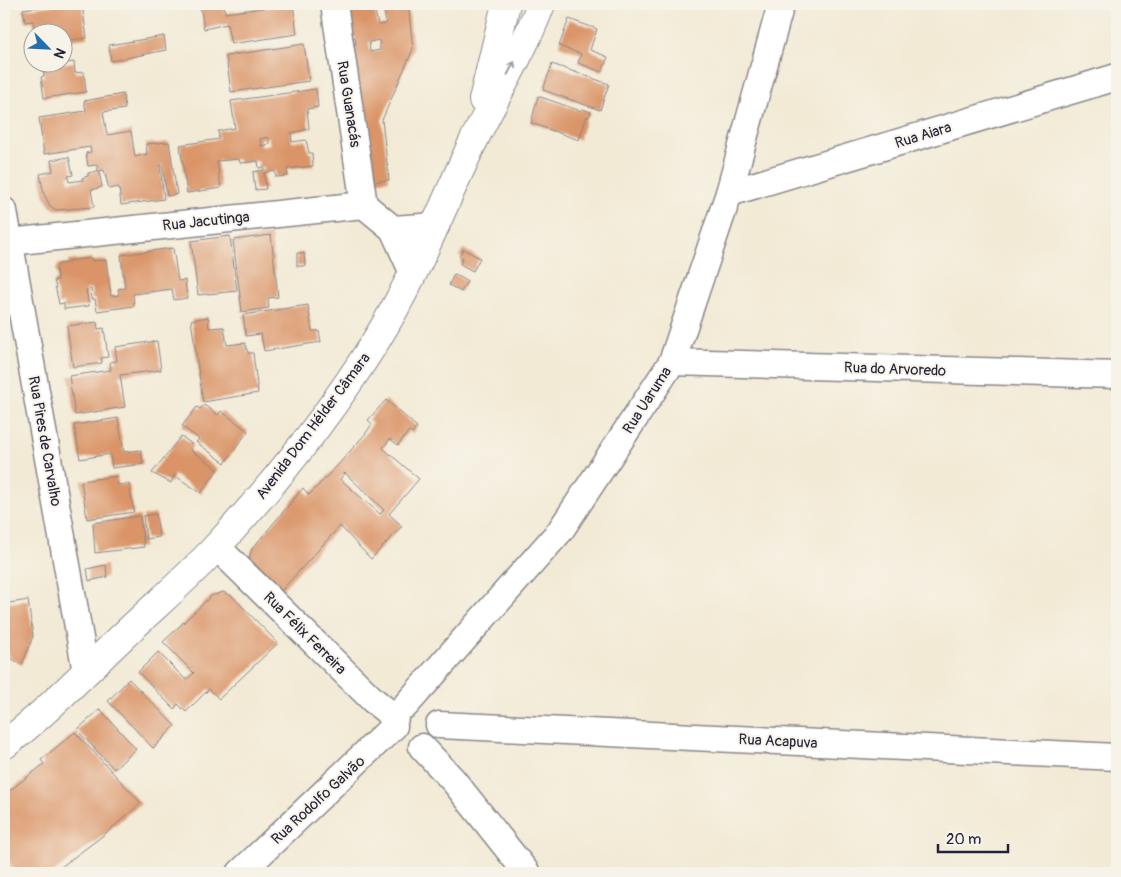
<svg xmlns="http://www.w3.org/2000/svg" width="1121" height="877" font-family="Pangolin,sans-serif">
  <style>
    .building { fill: #da9468; fill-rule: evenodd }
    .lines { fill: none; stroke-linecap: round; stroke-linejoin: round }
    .minor-casing { stroke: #8a8688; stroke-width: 29 }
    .major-casing { stroke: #8a8688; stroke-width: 30 }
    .minor { stroke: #fff; stroke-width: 26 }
    .major { stroke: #fff; stroke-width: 28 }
    .oneway { stroke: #9c9ca7 }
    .labels { text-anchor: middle; stroke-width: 4; stroke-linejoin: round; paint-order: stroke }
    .street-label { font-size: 15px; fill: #22223b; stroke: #f7f3e8 }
  </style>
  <rect width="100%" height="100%" fill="#f7f3e8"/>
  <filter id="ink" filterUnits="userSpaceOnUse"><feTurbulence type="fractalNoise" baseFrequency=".02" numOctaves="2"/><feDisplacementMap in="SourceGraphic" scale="10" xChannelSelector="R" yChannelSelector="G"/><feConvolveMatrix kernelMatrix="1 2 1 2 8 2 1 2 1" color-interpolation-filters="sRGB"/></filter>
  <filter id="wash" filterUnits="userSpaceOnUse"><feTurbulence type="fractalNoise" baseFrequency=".0096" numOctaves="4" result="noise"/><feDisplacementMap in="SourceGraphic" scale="20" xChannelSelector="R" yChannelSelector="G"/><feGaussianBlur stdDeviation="1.12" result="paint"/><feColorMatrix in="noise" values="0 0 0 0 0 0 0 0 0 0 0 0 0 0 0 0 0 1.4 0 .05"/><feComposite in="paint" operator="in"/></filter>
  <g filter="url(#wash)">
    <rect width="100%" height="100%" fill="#f2ead5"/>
    <g id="blocks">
      <g class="building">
        <path d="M66,4H82L87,38L62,41V32H35L33,21L25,22L23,9Z"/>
        <path d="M200,4L224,5L225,13L293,4L297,34L231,44L227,24L204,29Z"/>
        <path d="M345,4H408L413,49L382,120L389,180L364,183L344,46L356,44L355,37L349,38ZM384,9L386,24L378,25L375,11ZM379,40L380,50L370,52L369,42Z"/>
        <path d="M569,19L597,29L590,50L608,57L602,72L578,63L581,54L559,46Z"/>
        <path d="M164,36L166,50L111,61L109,45Z"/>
        <path d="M304,44L309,81L231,92L226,56Z"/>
        <path d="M74,62L75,73L84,72L86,92L44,98L41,77L44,76L43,66Z"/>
        <path d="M552,64L609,84L600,110L543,90Z"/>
        <path d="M316,89L318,107L307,109L309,129L291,133L292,142L306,140L309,153H312L313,166L287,169L288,176L276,177L275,171L264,173L266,189L255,190L253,172L264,170V167L259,168L258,161L240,163L239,159L217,161L221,188L187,193L180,145L219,139L218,131L235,128L231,101ZM268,137L270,144L261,146L260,139Z"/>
        <path d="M123,94L125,109L103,112L107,135L131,131L135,157L147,154L146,144L169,142L177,194L167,196L162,165H160L164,199L121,205L119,187L109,189L104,170L99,171L102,187L91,190L94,207L56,210L50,206L44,194L40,174L53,171L51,160L69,157L73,175L68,176L69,182L83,180L82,178L88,176V173L98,171L97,165L88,166L86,153L91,152L90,147L44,154L39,118L86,111L84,101Z"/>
        <path d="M538,96L581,111L582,109L591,112L589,117L587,116L579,140L531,123Z"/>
        <path d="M271,235L278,297L268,298L269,308L242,312L233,240Z"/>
        <path d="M230,236L237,291L198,295L191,241Z"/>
        <path d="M173,248L178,281L185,280L187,298L174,300L172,289L133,294L134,306L97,311L95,299H92L91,289L86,290L89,306L64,309V303L59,304L54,280H58L56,269L59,264L68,263V261L92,258V261L106,260L111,296L119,295L118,289L125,288L121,255Z"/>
        <path d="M463,249L480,258L473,271L460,264L463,258L459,256Z"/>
        <path d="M297,253H304L305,266H297Z"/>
        <path d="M454,274L467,281L461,292L449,285Z"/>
        <path d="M308,305L312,331H319L321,342L264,351L261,334L246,336L243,315Z"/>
        <path d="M208,317L209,328L224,327L227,345L245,343L248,353H253L258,393L203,402L191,320Z"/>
        <path d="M97,322L98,329L104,328L108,357L101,358L102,363L73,367L67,326Z"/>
        <path d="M157,341L161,370L120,375L125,407L75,415L69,376L111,370L110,362L117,361L115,347Z"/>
        <path d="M386,400L417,427L412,434L409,431L398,445L390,439L383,448L419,479L389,514L402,526L371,559L340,526L281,591L249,558L252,549L303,488L309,495L337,466L366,433L372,424L368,420ZM345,473L384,510L380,514L340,479Z"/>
        <path d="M204,405L218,415L221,411L248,431L225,463L196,442L199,439L182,426L197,407L200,409Z"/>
        <path d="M118,418L124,452L141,450L143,464L112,468L110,454L80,459L74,425Z"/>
        <path d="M181,436L193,445L190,450L218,469L201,493L174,475L171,483L152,473Z"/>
        <path d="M117,476L118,485L129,484L134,512L87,519L81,481Z"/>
        <path d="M156,514L159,537L146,539L143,516Z"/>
        <path d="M140,516L144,547L95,553L93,523Z"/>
        <path d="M106,565L107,577L89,581L87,569Z"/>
        <path d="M223,592L232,596L278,643L219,699L209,689L186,712L178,704L174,709L138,672L158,652L186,680L194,673L163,642L211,596Z"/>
        <path d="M28,600L33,636L22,665L8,656L4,604Z"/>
        <path d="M129,679L175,726L153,748L108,701Z"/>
        <path d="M100,709L136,749L114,769L77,730Z"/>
        <path d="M75,732L141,803L105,834L53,873H16L4,854V795L44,764L41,760Z"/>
      </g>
    </g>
  </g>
  <g filter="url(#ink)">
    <use href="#blocks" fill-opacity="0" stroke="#8a8688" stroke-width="1"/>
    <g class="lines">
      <g class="minor-casing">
        <g id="minor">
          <path d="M334,4L364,205"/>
          <path d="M729,193L1117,77"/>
          <path d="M4,211L86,672"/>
          <path d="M393,229L436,226"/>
          <path d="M9,242L364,205L393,229L413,273"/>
          <path d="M672,362L1117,375"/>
          <path d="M217,547L373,700L395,718"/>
          <path d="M406,705L560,531L672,362L729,193L781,4"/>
          <path d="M439,725L1117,757"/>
          <path d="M422,747L453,780L527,873"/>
          <path d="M240,873L394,726"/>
        </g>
      </g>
      <g class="major-casing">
        <g id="major">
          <path d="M483,100L506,4"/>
          <path d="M4,745C46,713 83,674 121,638C153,607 188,578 218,545C276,482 330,414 375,342C415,279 441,209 473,142C496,95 523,52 541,4"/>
        </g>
      </g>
      <use href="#minor" class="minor"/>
      <use href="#major" class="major"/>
    </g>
    <defs><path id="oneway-shaft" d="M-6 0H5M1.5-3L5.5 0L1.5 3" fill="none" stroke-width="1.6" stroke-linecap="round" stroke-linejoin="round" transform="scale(1.25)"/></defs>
    <use class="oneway" href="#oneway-shaft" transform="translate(511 68) rotate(-63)"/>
  </g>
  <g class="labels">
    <g class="street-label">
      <text transform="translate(349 104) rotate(81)" y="5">Rua Guanacás</text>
      <text transform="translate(923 135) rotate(-17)" y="5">Rua Aiara</text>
      <text transform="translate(206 221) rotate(-6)" y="5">Rua Jacutinga</text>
      <text transform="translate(895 369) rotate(2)" y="5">Rua do Arvoredo</text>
      <text transform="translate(647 400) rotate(-57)" y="5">Rua Uaruma</text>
      <text transform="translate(313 426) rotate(-53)" y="5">Avenida Dom Hélder Câmara</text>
      <text transform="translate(45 441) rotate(80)" y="5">Rua Pires de Carvalho</text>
      <text transform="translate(305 633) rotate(45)" y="5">Rua Félix Ferreira</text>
      <text transform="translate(778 741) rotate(3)" y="5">Rua Acapuva</text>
      <text transform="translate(318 800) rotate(-43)" y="5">Rua Rodolfo Galvão</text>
    </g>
  </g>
  <rect width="1121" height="877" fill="none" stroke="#f7f3e8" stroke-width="20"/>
  <g transform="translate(48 48) rotate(114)"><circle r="24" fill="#f7f3e8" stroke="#a29fa3"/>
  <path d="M0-4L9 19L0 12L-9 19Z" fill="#1f6fb2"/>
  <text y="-8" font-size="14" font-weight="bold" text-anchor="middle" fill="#22223b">N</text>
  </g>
  <path d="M938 844v8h70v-8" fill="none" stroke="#22223b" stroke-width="2.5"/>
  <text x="946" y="844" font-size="15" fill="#22223b" stroke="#f7f3e8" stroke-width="4" paint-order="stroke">20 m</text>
</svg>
